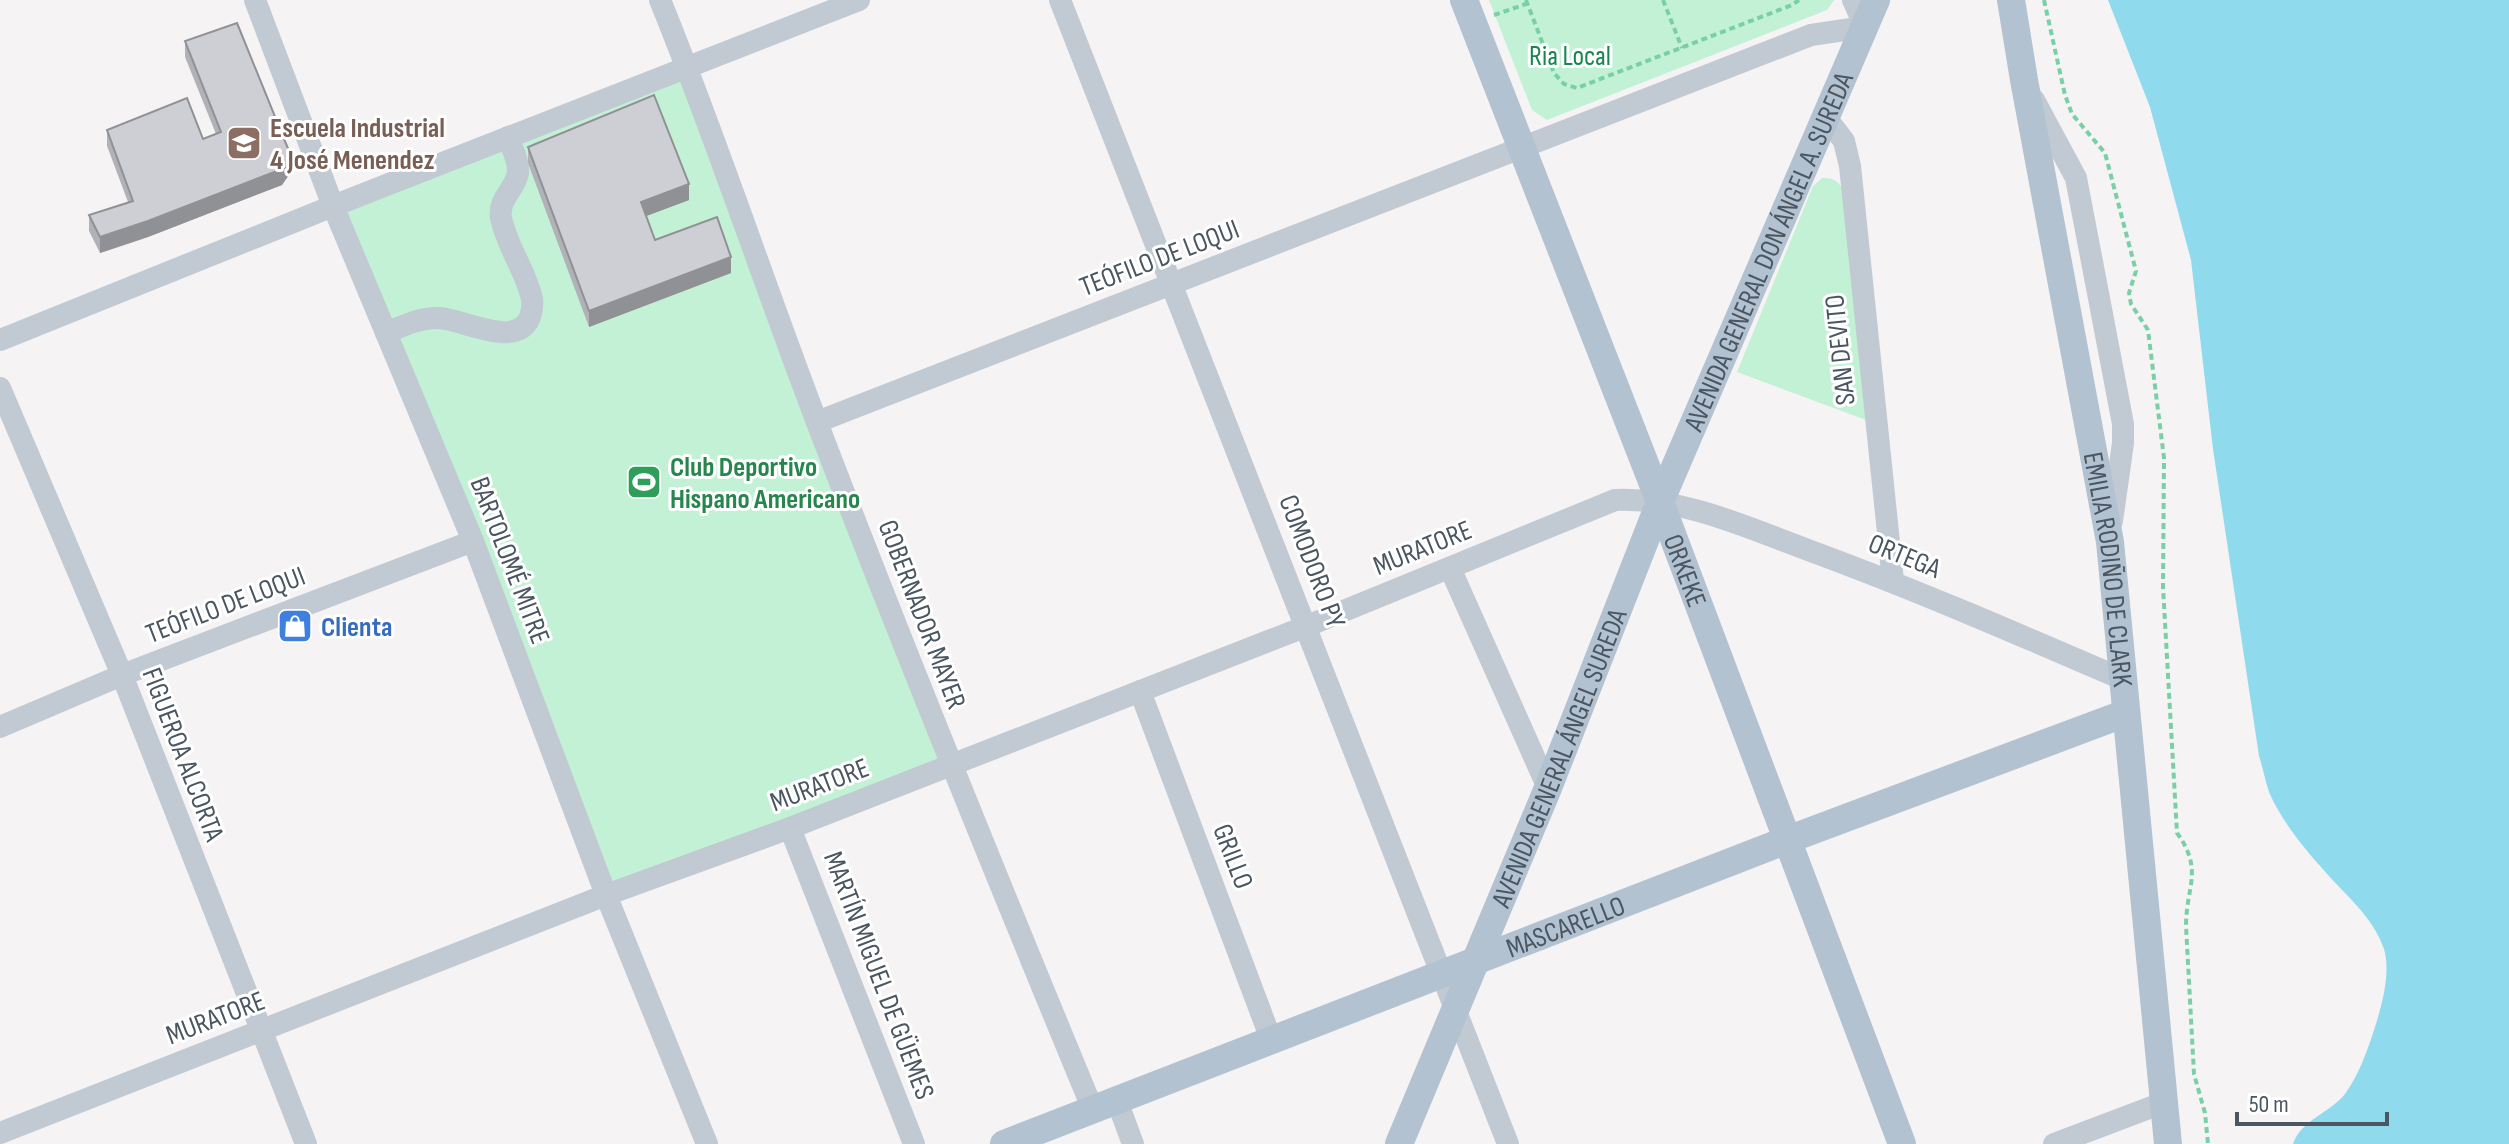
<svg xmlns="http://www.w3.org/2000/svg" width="2509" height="1144" font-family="'Sofia Sans Condensed',sans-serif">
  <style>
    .green { fill: #c3f1d5 }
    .water { fill: #90daee }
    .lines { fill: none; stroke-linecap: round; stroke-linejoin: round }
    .path { stroke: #7ad0a6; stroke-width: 4; stroke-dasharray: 6 4; stroke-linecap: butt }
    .minor { stroke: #c1cad2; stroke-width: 22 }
    .major { stroke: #b3c2d1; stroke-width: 28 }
    .wall { fill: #b0b2b7 }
    .shaded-wall { fill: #909195 }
    .building { fill: #cdcfd5; stroke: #909195; stroke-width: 2 }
    .labels { text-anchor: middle; stroke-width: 6; stroke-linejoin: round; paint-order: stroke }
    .park-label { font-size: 28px; fill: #17864f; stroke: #fff }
    .education-label { font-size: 28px; font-weight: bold; fill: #785e54; stroke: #fff; text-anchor: start }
    .street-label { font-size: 28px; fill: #4a5661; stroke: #fff }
    .leisure-label { font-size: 28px; font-weight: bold; fill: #27864d; stroke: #fff; text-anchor: start }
    .shop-label { font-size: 28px; font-weight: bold; fill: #366cbe; stroke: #fff; text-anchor: start }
  </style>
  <rect width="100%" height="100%" fill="#f5f3f3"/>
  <g class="green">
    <path d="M1489,0H1834L1827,10L1547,120L1532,110Z"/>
    <path d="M687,66L950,766L606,895L333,206Z"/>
    <path d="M1822,178C1835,177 1839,183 1846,193L1866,420L1737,372L1813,186Z"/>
  </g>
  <path class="water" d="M2108,0H2509V1144H2293C2301,1120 2330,1113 2345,1094C2359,1075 2368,1049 2375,1027C2382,1005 2391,972 2384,949C2373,916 2343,893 2321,867C2302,846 2280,818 2269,792C2265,780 2263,768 2259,756L2213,449L2191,260L2150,107Z"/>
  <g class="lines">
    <g class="path">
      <path d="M1526,0L1554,73L1564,84L1577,88L1792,5L1799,0"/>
      <path d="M1663,0L1682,48"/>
      <path d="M2044,0L2065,95L2072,114L2105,153L2136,271L2129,293L2131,304L2148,330L2164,458L2163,587L2177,833C2204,870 2186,887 2186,926L2194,1074L2205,1113L2208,1144"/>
      <path d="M1494,15L1526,4"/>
    </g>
    <g class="minor">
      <path d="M255,0L333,206L473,541L606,895L707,1144"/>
      <path d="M660,0C717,140 764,284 818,425C906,655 999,883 1093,1110"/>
      <path d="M1060,0L1508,1144"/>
      <path d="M2034,100L2076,178L2123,424V443L2112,521"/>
      <path d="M1827,119L1844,141L1850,166L1893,581"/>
      <path d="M386,333C403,326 420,317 439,318C463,319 517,350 530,317C532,311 533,306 532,299C526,271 507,247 501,218C498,198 515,190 518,173C519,161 512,148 508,137"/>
      <path d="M0,340L333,206L859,0"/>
      <path d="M0,388L122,675L306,1144"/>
      <path d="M817,422L1811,35L1865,27L1853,0"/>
      <path d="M1450,568L1548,788"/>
      <path d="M1140,691L1272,1042"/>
      <path d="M0,727L122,675L473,541"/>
      <path d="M790,828L914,1144"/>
      <path d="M1117,1101L1133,1144"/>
      <path d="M0,1133L606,895L790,828L1307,626L1615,500C1682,497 1746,527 1808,550C1914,589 2018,634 2122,679"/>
      <path d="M2054,1144L2165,1102"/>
    </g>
    <g class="major">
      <path id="s1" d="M1464,0L1660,502L1902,1144"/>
      <path id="s2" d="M2011,0L2024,80L2110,542L2168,1144"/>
      <path id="s3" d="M1004,1144L1787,840L2126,713"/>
      <path id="s4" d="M1399,1144L1548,788L1660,502L1876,0"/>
    </g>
  </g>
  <g class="wall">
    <path d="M185,41L291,172L282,185L148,237L100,253L89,231V215L128,202L107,146V130L203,139L216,134L185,57Z"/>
    <path d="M528,147L689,200L646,216L655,240L731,273L589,327L528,163Z"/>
  </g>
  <g class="shaded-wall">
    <path d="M291,156V172L282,185L148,237L100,253V237Z"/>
    <path d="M689,184V200L641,218V202Z"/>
    <path d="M731,257V273L589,327V311Z"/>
  </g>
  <g class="building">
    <path d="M237,23L291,156L282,169L148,221L100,237L89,215L133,201L107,130L187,98L203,139L221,132L185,41Z"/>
    <path d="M654,95L689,184L641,202L655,240L717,217L731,257L589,311L528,147Z"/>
  </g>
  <defs>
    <g id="school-square" transform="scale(1.8)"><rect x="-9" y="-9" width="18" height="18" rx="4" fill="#8d6e63" stroke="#fff"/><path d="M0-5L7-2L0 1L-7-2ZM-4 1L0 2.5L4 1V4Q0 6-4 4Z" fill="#fff"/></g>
    <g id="stadium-square" transform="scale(1.8)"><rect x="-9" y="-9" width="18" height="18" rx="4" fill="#2e9e5b" stroke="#fff"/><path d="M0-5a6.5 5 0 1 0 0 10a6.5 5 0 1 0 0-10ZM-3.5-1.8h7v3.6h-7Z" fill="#fff"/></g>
    <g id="shop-square" transform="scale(1.8)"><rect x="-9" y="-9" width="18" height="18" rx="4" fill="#3f7fe0" stroke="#fff"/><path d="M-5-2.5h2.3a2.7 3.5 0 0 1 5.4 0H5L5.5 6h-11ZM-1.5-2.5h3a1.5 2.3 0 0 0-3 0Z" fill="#fff"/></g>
  </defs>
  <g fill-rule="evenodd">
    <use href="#school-square" x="244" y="143"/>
    <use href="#stadium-square" x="644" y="482"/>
    <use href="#shop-square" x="295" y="626"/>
  </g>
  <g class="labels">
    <g class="park-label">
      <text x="1570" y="65">Ria Local</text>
    </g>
    <g class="education-label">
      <text x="270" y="137">Escuela Industrial<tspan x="270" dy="32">4 José Menendez</tspan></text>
    </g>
    <g class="street-label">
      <text dy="10" stroke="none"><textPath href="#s4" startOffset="966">AVENIDA GENERAL DON ÁNGEL A. SUREDA</textPath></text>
      <text transform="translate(1159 257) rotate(-21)" y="10">TEÓFILO DE LOQUI</text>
      <text transform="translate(1839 350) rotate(-96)" y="10">SAN DEVITO</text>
      <text transform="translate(1422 547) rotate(-22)" y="10">MURATORE</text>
      <text transform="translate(1905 555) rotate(22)" y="10">ORTEGA</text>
      <text transform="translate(511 560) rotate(69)" y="10">BARTOLOMÉ MITRE</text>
      <text transform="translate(1313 561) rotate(69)" y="10">COMODORO PY</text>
      <text dy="10" stroke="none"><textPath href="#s2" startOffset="578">EMILIA RODIÑO DE CLARK</textPath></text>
      <text dy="10" stroke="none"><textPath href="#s1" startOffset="612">ORKEKE</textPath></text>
      <text transform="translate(225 604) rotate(-21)" y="10">TEÓFILO DE LOQUI</text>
      <text transform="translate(923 614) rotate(69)" y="10">GOBERNADOR MAYER</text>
      <text transform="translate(184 754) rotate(69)" y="10">FIGUEROA ALCORTA</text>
      <text dy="10" stroke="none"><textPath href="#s4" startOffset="418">AVENIDA GENERAL ÁNGEL SUREDA</textPath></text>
      <text transform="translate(819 784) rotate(-21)" y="10">MURATORE</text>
      <text transform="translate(1234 856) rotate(69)" y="10">GRILLO</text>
      <text dy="10" stroke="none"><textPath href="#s3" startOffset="602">MASCARELLO</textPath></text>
      <text transform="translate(880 975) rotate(69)" y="10">MARTÍN MIGUEL DE GÜEMES</text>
      <text transform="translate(215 1017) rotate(-21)" y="10">MURATORE</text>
    </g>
    <g class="leisure-label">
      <text x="670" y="476">Club Deportivo<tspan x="670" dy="32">Hispano Americano</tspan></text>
    </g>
    <g class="shop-label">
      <text x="321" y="636">Clienta</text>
    </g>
  </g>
  <path d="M2237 1112v12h150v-12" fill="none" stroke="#4a5661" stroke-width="4"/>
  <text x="2249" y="1112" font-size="24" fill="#4a5661" stroke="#ffffff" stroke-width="6" paint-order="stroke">50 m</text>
</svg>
